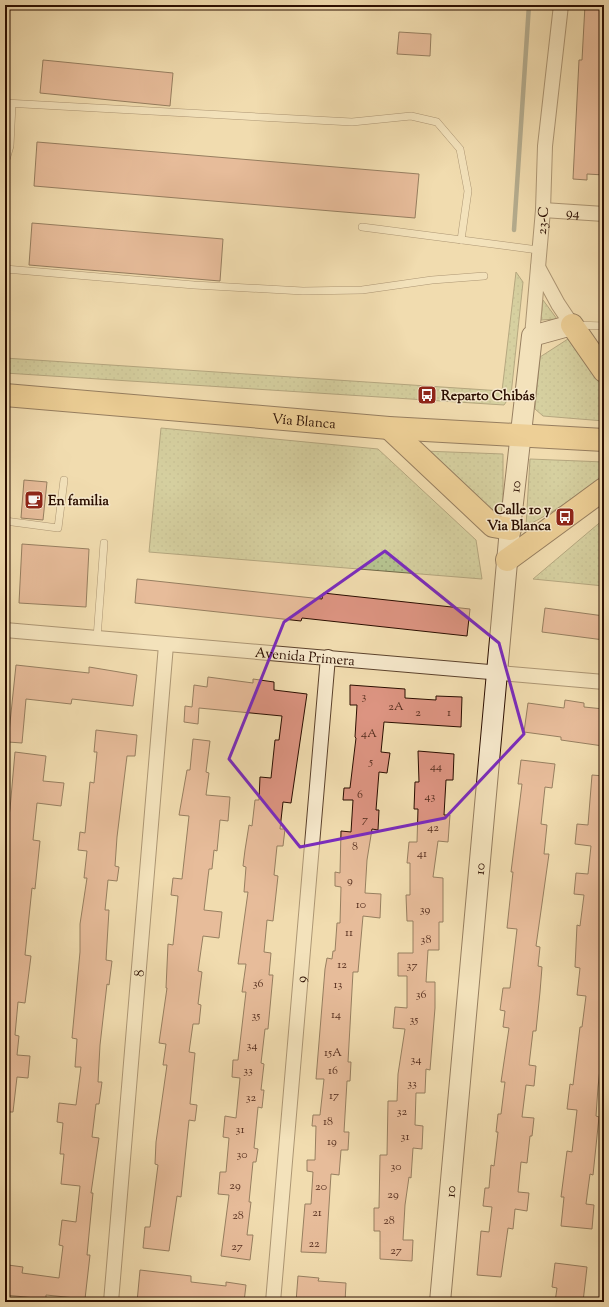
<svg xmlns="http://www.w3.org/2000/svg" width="609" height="1307" font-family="'Sorts Mill Goudy',serif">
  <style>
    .grass { fill: url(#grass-dots); stroke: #706848 }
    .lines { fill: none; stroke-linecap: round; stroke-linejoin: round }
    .stream { stroke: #6f756a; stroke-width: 4.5 }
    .building { fill: #dc9481; stroke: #2b0e00 }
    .lane-casing { stroke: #5c422c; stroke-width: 8 }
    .street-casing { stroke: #5c422c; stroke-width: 16 }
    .secondary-casing { stroke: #2b0e00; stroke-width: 22 }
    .primary-casing { stroke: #2b0e00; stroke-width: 24 }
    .lane { stroke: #f6e8cb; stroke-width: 7 }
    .street { stroke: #f6e8cb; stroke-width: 14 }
    .secondary { stroke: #f6e8cb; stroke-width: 20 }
    .primary { stroke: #e8be78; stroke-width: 22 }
    .marked { fill: none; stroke: #7b2cbf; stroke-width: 3; stroke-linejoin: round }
    .labels { text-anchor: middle; stroke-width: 3; stroke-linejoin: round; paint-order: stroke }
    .number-label { font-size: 12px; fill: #573020 }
    .street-label { font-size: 14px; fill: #2b0e00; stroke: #f6e8cb }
    .poi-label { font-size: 14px; font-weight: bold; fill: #2b0e00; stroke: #f6e8cb; text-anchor: start }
  </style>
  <defs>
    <pattern id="grass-dots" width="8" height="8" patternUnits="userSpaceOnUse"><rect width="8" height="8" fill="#b5c28f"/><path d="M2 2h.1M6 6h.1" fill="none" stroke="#9ca67a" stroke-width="1.8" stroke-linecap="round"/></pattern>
  </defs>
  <rect width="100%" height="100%" fill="#f1dcaf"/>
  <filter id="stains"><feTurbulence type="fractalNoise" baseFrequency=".005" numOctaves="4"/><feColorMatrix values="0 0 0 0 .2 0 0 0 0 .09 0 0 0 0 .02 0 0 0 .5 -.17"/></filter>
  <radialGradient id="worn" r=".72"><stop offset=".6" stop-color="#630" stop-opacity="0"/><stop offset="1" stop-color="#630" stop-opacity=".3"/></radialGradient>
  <g class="grass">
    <path d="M516,272L523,282L511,395L504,405L5,373V358L502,391Z"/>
    <path d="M543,300L557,319L541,320Z"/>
    <path d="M568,339L604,387V421L543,416L535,409L540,357Z"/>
    <path d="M161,428L378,449L476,540L482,579L149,552Z"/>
    <path d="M423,451L503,454V505L500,516L496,518Z"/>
    <path d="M530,459L604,462V476C579,495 554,512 526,526Z"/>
    <path d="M604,519V586L533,579Z"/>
  </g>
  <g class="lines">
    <path class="stream" d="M514,230L529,5"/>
  </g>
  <g class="building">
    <path d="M585,5H604V175L587,174V180L573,179L579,60H582Z"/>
    <path d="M399,32L431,34L430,56L397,54Z"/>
    <path d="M43,60L173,73L170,106L40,93Z"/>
    <path d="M37,142L419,174L415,218L34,186Z"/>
    <path d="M32,223L223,239L220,281L29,265Z"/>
    <path d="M24,480L47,482L43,520L21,518Z"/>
    <path d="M22,544L89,549L86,607L19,603Z"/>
    <path d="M137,579L322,599L323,593L470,609L467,636L302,618L301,621L135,603Z"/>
    <path d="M545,608L604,616V640L542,632Z"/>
    <path d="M16,665L89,673V667L137,675L133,706L72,699L71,704L26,699L22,743L8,742Z"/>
    <path d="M208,677L253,683V679L274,682V690L307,694L291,803L283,802L280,829H285L283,846H277L274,875L278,876L273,921L267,920L264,952L271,953L269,975H273L268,1029H265L261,1063L264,1064L261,1090H264L262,1108L258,1107L254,1148L258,1149L256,1162H253L249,1202H251L247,1235H253L250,1260L221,1256L229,1195L218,1194L220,1172H226L229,1138L223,1137L225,1116L236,1118L240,1078L232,1077L233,1060H238L246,992H242L246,964H238L248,892H244L246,867L243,866L245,850L249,825L252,826L255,800H259L260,777L271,778L275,740H279L282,716L199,708L198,724L184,722L185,706L192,707L194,685L207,687Z"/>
    <path d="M350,685L405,689V698L436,700V696L462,697L461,727L384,722L381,752L390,753L387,773L379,772L376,810H379L378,830L372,829L367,860L365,893L381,894L380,918L363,916L358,972H353L348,1062H351L350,1081H347L344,1132H349L348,1150H341L339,1175L331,1174L326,1253L301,1252L305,1204H311L313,1172L307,1171V1160H315L316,1126H312L313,1115H320L324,1079H316L325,969L327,958L332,959L333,951H335L337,923H340L341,887L335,886V872L340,873L341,831L351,832L353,800H343L344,788H350L356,738L355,737L357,705H350Z"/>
    <path d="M565,700L584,703V707L604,709L603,746L561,740V737L524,732L528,703L564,708Z"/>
    <path d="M96,730L137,735L135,756H127L117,837L115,866L119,867L117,881L108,880L105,910H109L106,960L112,961L109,985L107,984L100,1045L98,1082H102L99,1104H96L92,1137L99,1138L91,1193H93L87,1255H90L85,1299L46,1295V1299L5,1295L8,1265L23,1267L22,1273L59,1278L63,1246L59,1245L62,1220L76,1222L80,1186L61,1184L64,1154H60L63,1123L57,1122L59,1103L76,1105L81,1067H75L77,1039L72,1038L80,952V924L87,878H84L87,851L78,850L80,832L85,833L90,782L94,783L97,752H94Z"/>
    <path d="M193,739L210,741L206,772L209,773L206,795L230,797L228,821L220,820L217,851L214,850L212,869H209L204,910L222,912L219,938L203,936L198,971L202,972L198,1004L201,1005L199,1024H193L189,1052L195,1053L190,1104L197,1105L195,1121L189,1120L181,1197L177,1196L169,1251L143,1248L145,1227H150L158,1165L155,1164L156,1142L167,1065H163L166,1044L159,1043L167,988H166L168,944L173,945L178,896L171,895L173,878L182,879L189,816L179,815L187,770H190Z"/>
    <path d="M418,751L454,754L453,780H446L444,815H450L448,842L438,841L433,877L443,878V922H439V950H428L426,982H435V1008L430,1070L426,1069L425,1093H416L415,1125L423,1126L422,1149L413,1148L411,1178L409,1177L405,1205L403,1240H413L412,1261L380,1259V1231H374V1208H379L380,1155H387L388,1101H397L398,1074L405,1029L393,1028L395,1007L407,1008V976H398V953H413V921H407L406,895H410V863H407L409,842H417L418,809H414L415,782H419Z"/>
    <path d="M15,752L46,756L43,781L64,783L61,806L37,803L33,840L40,841L35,889L32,888L25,955L31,956L25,1003L18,1002L15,1035L19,1036L17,1055L30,1056L28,1078L17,1077L13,1112H5V837H6L10,809Z"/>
    <path d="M521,760L555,764L552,788L545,787L541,824L547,825L544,854H549L536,946L540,947L538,966L542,967L540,992L536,1031H533L529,1065L536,1066L534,1086L526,1085L522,1117L534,1118L532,1136H530L527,1163L521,1162L518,1192L529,1193L527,1211L515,1209L513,1229L508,1228L501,1277L477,1275L481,1231L489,1232L492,1207L483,1206L485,1188H489L491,1165L494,1166L498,1132H496L498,1114H501L505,1082H501L509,1028L503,1027L505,1011L500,1010L503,988H510L517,929L507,928L513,872H511L522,784H518Z"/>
    <path d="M592,775L604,776V958L602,975L604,976V1051L602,1050L598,1087L596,1116L599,1117L593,1175L590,1174L586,1204L594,1205L592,1229L561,1226L564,1197H561L567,1151L572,1152L577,1110L567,1109L570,1084L573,1085L580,1027H582L586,996L577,995L580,968L575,967L577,925L580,926L584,895L574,894L576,873L588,874L591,846L575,844L577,824L588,825Z"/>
    <path d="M555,1263L587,1267L583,1302H555L557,1288L552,1287Z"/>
    <path d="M140,1270L191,1276V1282L226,1286V1282L246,1285L244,1302H137Z"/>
    <path d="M298,1276L319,1278L318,1281L346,1283L345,1302H296Z"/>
  </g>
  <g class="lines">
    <g class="lane-casing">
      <g id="lane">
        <path d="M5,103L352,122L411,116L437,122L460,149L468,191L461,240"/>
        <path d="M5,163L10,146L12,104"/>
        <path d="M362,227L538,250"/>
        <path d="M5,269L194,285L303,291L362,290L432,280L484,276"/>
        <path d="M576,325L604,326"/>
        <path d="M5,521L58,528L64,480"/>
        <path d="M97,638L104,543"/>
      </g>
    </g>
    <g class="street-casing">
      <g id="street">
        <path id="s1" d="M543,210L604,214"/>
        <path d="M538,267L558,304L572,325"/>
        <path id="s2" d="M532,336L543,210L545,146L561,5"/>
        <path id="s3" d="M5,630L604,682"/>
        <path id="s4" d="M111,1302L166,645"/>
        <path id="s5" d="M273,1302L328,657"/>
      </g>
    </g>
    <g class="secondary-casing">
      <g id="secondary">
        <path id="s6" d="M440,1302L510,529L532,336L572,325"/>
      </g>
    </g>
    <g class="primary-casing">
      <g id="primary">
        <path d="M572,325L604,371"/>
        <path id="s7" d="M5,395L389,428L604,440"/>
        <path d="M389,428L493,526L510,529"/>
        <path d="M507,560L604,489"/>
      </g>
    </g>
    <use href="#lane" class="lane"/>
    <use href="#street" class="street"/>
    <use href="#secondary" class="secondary"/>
    <use href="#primary" class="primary"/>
  </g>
  <path d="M0 0H609V1307H0ZM385,551L499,643L524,734L445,818L300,847L229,759L284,622Z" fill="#f1dcaf" fill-opacity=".55" fill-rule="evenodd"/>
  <path class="marked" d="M385,551L499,643L524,734L445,818L300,847L229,759L284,622Z"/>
  <defs>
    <g id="bus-square" transform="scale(1)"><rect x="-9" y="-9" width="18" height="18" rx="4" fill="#8f2418" stroke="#f6e8cb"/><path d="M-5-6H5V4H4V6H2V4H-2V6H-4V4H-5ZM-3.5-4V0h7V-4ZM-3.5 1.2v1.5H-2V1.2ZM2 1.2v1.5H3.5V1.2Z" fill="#fff"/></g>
    <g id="cafe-square" transform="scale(1)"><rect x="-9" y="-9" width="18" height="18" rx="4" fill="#8f2418" stroke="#f6e8cb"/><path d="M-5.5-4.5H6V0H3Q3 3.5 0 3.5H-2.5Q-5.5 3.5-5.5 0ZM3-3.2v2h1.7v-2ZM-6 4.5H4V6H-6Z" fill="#fff"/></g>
  </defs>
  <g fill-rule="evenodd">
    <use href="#bus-square" x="427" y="395"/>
    <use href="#cafe-square" x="34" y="500"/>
    <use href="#bus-square" x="565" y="517"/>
  </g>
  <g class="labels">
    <g class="number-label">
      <text x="364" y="700">3</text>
      <text x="396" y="710">2A</text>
      <text x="418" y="716">2</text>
      <text x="449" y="716">1</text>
      <text x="369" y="737">4A</text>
      <text x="371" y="765">5</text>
      <text x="436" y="770">44</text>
      <text x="360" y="798">6</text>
      <text x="430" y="800">43</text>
      <text x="365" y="823">7</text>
      <text x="433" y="831">42</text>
      <text x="355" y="850">8</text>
      <text x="422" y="857">41</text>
      <text x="350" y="884">9</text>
      <text x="361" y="908">10</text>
      <text x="425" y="913">39</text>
      <text x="349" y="936">11</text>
      <text x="426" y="943">38</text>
      <text x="342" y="968">12</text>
      <text x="412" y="969">37</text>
      <text x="258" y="987">36</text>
      <text x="338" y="988">13</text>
      <text x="421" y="998">36</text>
      <text x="336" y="1018">14</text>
      <text x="256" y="1019">35</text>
      <text x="414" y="1023">35</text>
      <text x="252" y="1049">34</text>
      <text x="333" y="1056">15A</text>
      <text x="416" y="1063">34</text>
      <text x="248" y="1074">33</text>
      <text x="333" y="1074">16</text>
      <text x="412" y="1087">33</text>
      <text x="334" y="1099">17</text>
      <text x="251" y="1101">32</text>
      <text x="402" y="1115">32</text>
      <text x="328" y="1125">18</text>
      <text x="240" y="1133">31</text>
      <text x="405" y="1140">31</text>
      <text x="332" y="1145">19</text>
      <text x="242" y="1158">30</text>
      <text x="396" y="1170">30</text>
      <text x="235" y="1189">29</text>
      <text x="321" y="1190">20</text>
      <text x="393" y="1198">29</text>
      <text x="317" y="1216">21</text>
      <text x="238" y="1219">28</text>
      <text x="389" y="1224">28</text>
      <text x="314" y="1247">22</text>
      <text x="237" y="1250">27</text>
      <text x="396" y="1254">27</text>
    </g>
    <g class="street-label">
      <text dy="5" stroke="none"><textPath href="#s1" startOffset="30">94</textPath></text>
      <text dy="5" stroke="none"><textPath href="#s2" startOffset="116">23-C</textPath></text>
      <text dy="5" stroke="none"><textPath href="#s7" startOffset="300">Vía Blanca</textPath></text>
      <text dy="5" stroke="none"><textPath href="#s6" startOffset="819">10</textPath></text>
      <text dy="5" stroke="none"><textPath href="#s3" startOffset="301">Avenida Primera</textPath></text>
      <text dy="5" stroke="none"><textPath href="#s6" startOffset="435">10</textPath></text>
      <text dy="5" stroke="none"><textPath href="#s4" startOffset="330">8</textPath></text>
      <text dy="5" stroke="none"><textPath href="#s5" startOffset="324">9</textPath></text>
      <text dy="5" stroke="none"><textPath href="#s6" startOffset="111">10</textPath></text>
    </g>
    <g class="poi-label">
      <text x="441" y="400">Reparto Chibás</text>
      <text x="48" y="505">En familia</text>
      <text x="551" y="514" text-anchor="end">Calle 10 y<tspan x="551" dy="16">Via Blanca</tspan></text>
    </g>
  </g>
  <rect width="609" height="1307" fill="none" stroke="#f1dcaf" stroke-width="20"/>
  <rect x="6" y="6" width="597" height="1295" fill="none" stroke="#2b0e00" stroke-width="2"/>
  <rect x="10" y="10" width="589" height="1287" fill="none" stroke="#2b0e00"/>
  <rect width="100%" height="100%" filter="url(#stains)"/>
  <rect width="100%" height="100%" fill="url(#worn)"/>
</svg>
